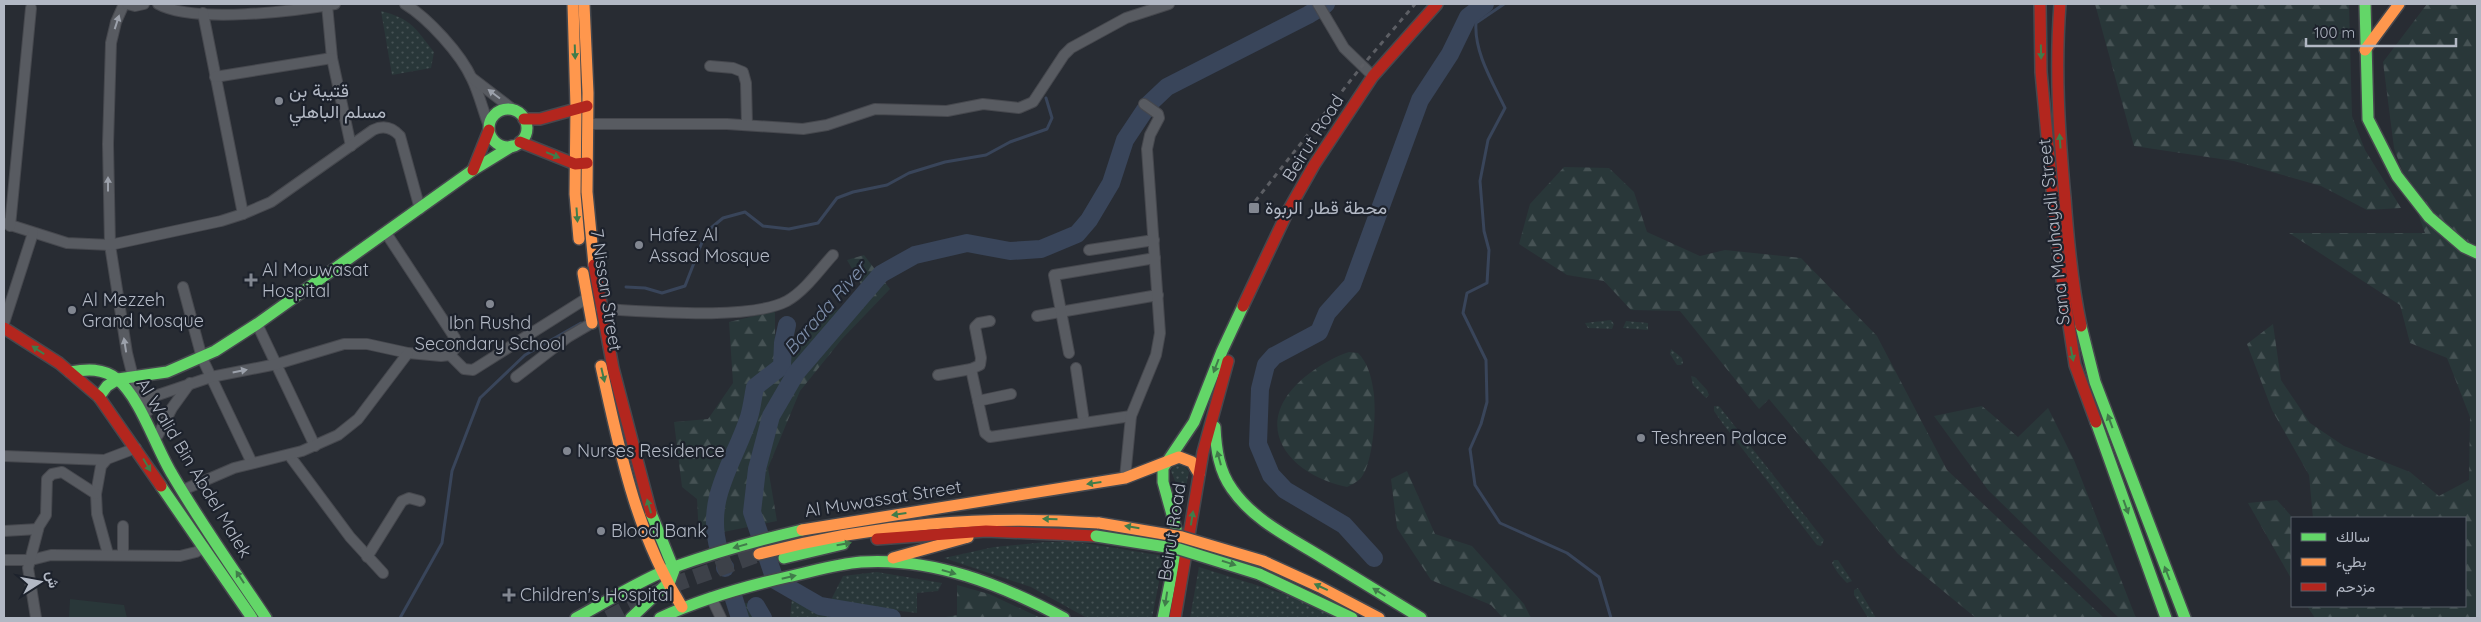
<svg xmlns="http://www.w3.org/2000/svg" width="2481" height="622" font-family="Quicksand,Vazirmatn,sans-serif">
  <style>
    .grass { fill: url(#grass-dots) }
    .forest { fill: url(#forest-firs) }
    .park { fill: #293739 }
    .lines { fill: none; stroke-linecap: round; stroke-linejoin: round }
    .stream { stroke: #39455a; stroke-width: 3 }
    .river { stroke: #39455a; stroke-width: 18 }
    .primary-tunnel { stroke: #3d4149; stroke-width: 16; stroke-dasharray: 16 8; stroke-linecap: butt }
    .street-casing { stroke: #46484e; stroke-width: 12 }
    .fast-casing { stroke: #46484e; stroke-width: 14 }
    .slow-casing { stroke: #46484e; stroke-width: 14 }
    .jam-casing { stroke: #46484e; stroke-width: 14 }
    .street { stroke: #585b61; stroke-width: 10 }
    .fast { stroke: #63d668; stroke-width: 11 }
    .slow { stroke: #ff974d; stroke-width: 11 }
    .jam { stroke: #b3261e; stroke-width: 11 }
    .rail { stroke: #5c5e64; stroke-width: 3; stroke-dasharray: 5 5; stroke-linecap: butt }
    .fast-bridge-casing { stroke: #464950; stroke-width: 14; stroke-linecap: butt }
    .slow-bridge-casing { stroke: #464950; stroke-width: 14; stroke-linecap: butt }
    .fast-bridge { stroke: #63d668; stroke-width: 11 }
    .slow-bridge { stroke: #ff974d; stroke-width: 11 }
    .oneway { fill: #9ca1ab }
    .oneway2 { fill: #407c4a }
    .poi-dot { fill: #828791; stroke: #1d222c; stroke-width: 2 }
    .labels { text-anchor: middle; stroke-width: 4.5; stroke-linejoin: round; paint-order: stroke }
    .poi-label { font-size: 18px; fill: #b2b8c4; stroke: #1d222c; text-anchor: start }
    .street-label { font-size: 18px; fill: #b2b8c4; stroke: #1d222c }
    .water-label { font-size: 19px; font-style: italic; fill: #7d8ea9; stroke: #1d222c }
  </style>
  <defs>
    <pattern id="grass-dots" width="8" height="8" patternUnits="userSpaceOnUse" patternTransform="scale(1.25)"><rect width="8" height="8" fill="#293739"/><path d="M2 2h.1M6 6h.1" fill="none" stroke="#465254" stroke-width="1.8" stroke-linecap="round"/></pattern>
    <pattern id="forest-firs" width="22" height="20" patternUnits="userSpaceOnUse" patternTransform="scale(1.25)"><rect width="22" height="20" fill="#293739"/><path d="M5 1l3.5 6h-7zM16 11l3.5 6h-7z" fill="#465254"/></pattern>
  </defs>
  <rect width="100%" height="100%" fill="#282c33"/>
  <g class="grass">
    <path d="M381,11C412,19 415,28 434,52L431,68L392,75Z"/>
    <path d="M1611,320L1614,324L1612,329L1588,328L1585,323Z"/>
    <path d="M1626,321L1648,323V330L1623,328Z"/>
    <path d="M1671,349L1682,358L1683,363L1681,365H1677L1670,354Z"/>
    <path d="M1691,376L1695,377L1707,390L1709,395L1706,398L1693,385Z"/>
    <path d="M1714,406H1719L1824,540L1821,546L1817,545L1723,424L1714,411Z"/>
    <path d="M1179,464L1185,467L1189,472L1185,491H1179L1171,471L1174,465Z"/>
    <path d="M1046,542H1077L1164,556L1152,618H1087L1031,587L944,558L994,547Z"/>
    <path d="M1834,560H1838L1852,581L1847,583C1841,577 1835,570 1832,563Z"/>
    <path d="M1199,567L1297,598L1339,618H1190Z"/>
    <path d="M877,572L942,583L938,591L917,593V613L830,602L843,576Z"/>
    <path d="M1858,588L1876,618H1868L1854,595V590Z"/>
    <path d="M792,597L818,610L863,618H790Z"/>
    <path d="M747,603L759,618H746L742,604Z"/>
  </g>
  <g class="forest">
    <path d="M2095,4H2349L2352,116L2365,150L2401,208L2367,210L2321,186L2234,161L2134,146Z"/>
    <path d="M2427,4H2477V618H2315L2307,606H2465V518H2313L2309,475L2272,410L2247,344L2273,324L2281,380L2310,423L2344,446L2410,472L2439,496L2469,480L2470,417L2447,358L2410,343L2400,305L2289,233H2425L2394,148L2383,62Z"/>
    <path d="M1564,167L1609,168L1634,192L1647,232L1700,256L1725,250L1801,258L1877,336L1947,470L2104,618H1976L1898,554L1769,399L1759,409L1680,311L1631,310L1604,281L1567,275L1519,244L1530,204Z"/>
    <path d="M864,255L890,289L842,339L800,391L768,468L777,521L699,537L697,499L682,487L674,422L708,419L733,383L729,322L775,311V346L795,352L818,316L842,308L862,286L847,260Z"/>
    <path d="M1349,352L1358,353C1367,362 1371,375 1373,388C1377,407 1374,464 1360,479C1357,482 1351,485 1347,487C1288,475 1247,424 1306,376C1319,366 1333,357 1349,352Z"/>
    <path d="M1982,406L2018,437L2048,408L2074,460L2136,618H2119L1988,490L1934,416Z"/>
    <path d="M1407,471L1435,534L1472,546L1524,604L1531,618H1503L1491,605L1431,580L1397,528L1391,479Z"/>
    <path d="M2277,500L2293,518L2292,580L2248,503Z"/>
    <path d="M957,585L989,594L1041,618H940L957,615Z"/>
  </g>
  <path class="park" d="M70,599L124,605L127,618H69Z"/>
  <g class="lines">
    <g class="stream">
      <path d="M1504,4L1476,23C1474,52 1492,81 1505,108L1488,140L1480,181L1484,231L1489,250L1487,283L1467,293L1463,313L1486,360L1487,402L1481,424L1470,449L1475,485L1500,523L1567,553L1599,577L1611,618"/>
      <path d="M626,287L645,288L662,293L685,286L706,232L723,218L745,212L763,226L789,229L818,223L837,198L853,192L887,185L909,173L945,162L986,155L1010,142L1047,129L1052,118L1046,98"/>
      <path d="M400,618L442,543L452,471L480,398L525,355L581,323"/>
    </g>
    <g class="river">
      <path d="M719,550C704,498 734,463 749,417C752,407 753,397 755,387L782,366L783,343L787,325"/>
      <path d="M1374,558L1344,525L1285,490L1271,475L1258,444L1260,389L1266,365L1274,356L1319,332L1327,313L1352,285L1420,100L1450,54L1468,17L1485,4"/>
      <path d="M725,567V568"/>
      <path d="M734,599L740,618"/>
      <path d="M756,606L763,618"/>
      <path d="M892,618L820,606L775,580L752,512L757,469L771,416L796,373L881,274L915,255L967,243L1010,251L1041,249L1077,234L1089,220L1111,183L1125,140L1149,104L1167,87L1308,15L1326,4"/>
    </g>
    <path class="primary-tunnel" d="M608,618L667,587L759,554"/>
    <g class="street-casing">
      <g id="street">
        <path d="M124,4L116,22L111,43L108,144L110,245L127,353L133,377L148,411"/>
        <path d="M127,4L135,6L144,4"/>
        <path d="M158,4C194,24 295,11 335,4"/>
        <path d="M405,4C428,18 461,54 472,79C479,93 483,111 489,126"/>
        <path d="M1318,4L1344,48L1373,76"/>
        <path d="M327,5L332,58L351,146"/>
        <path d="M203,13L243,214"/>
        <path d="M710,66L733,68L743,72L746,83L747,125"/>
        <path d="M215,77L332,58"/>
        <path d="M472,78L515,111"/>
        <path d="M588,124H727L803,129L827,125L875,109L947,111L983,104L1019,108L1033,102L1064,55L1071,48L1126,18L1169,4"/>
        <path d="M4,223L67,243L110,245L221,221L243,214L271,202L373,130C383,125 392,127 400,136L420,209"/>
        <path d="M10,226L31,8"/>
        <path d="M1089,250L1154,240"/>
        <path d="M183,287L202,358L252,463"/>
        <path d="M601,309C645,311 749,321 787,301C805,291 820,269 833,255"/>
        <path d="M1037,316L1158,295"/>
        <path d="M4,323L33,233"/>
        <path d="M257,324L315,446"/>
        <path d="M1069,353L1054,275L1155,258"/>
        <path d="M450,355L464,369L473,370L587,298"/>
        <path d="M1076,368L1084,422"/>
        <path d="M971,369L985,433L990,437L1131,416"/>
        <path d="M938,375L971,369L980,365L981,358L975,327L979,323L990,321"/>
        <path d="M516,377L568,337L592,323"/>
        <path d="M143,400L211,377L277,364L344,344H367L408,353L441,356L450,355L456,347L455,338L386,233"/>
        <path d="M978,401L1011,394"/>
        <path d="M158,435L172,408L190,383"/>
        <path d="M289,455L350,537L383,573"/>
        <path d="M4,456L104,460"/>
        <path d="M1125,478L1131,416L1156,355L1160,333L1147,149L1150,135L1159,118L1158,114L1144,104"/>
        <path d="M183,490L234,468L302,451L338,435L358,419L408,353"/>
        <path d="M123,526V554"/>
        <path d="M4,531L38,529"/>
        <path d="M108,554L97,514L96,494L101,466L107,459L136,448"/>
        <path d="M367,557L402,501L409,498L420,501"/>
        <path d="M4,560H31L51,555L180,556L196,552L204,547"/>
        <path d="M711,597L721,618"/>
        <path d="M36,618L28,568L39,526L46,515L47,479L52,474L62,472L96,494"/>
      </g>
    </g>
    <g class="fast-casing">
      <g id="fast">
        <path d="M2365,4L2368,119L2397,176L2429,217L2464,247L2477,253"/>
        <circle cx="508" cy="128" r="19"/>
        <path d="M2081,326L2095,382L2185,618"/>
        <path d="M70,372C87,369 103,368 117,379C140,397 156,448 172,474C201,524 234,570 266,618"/>
        <path d="M99,397L107,386L118,379L167,372L215,351L257,324L473,170L512,146"/>
        <path d="M2096,422L2166,618"/>
        <path d="M1215,427C1216,449 1219,471 1232,489C1254,521 1291,538 1323,558C1356,578 1388,598 1421,618"/>
        <path d="M161,486L252,618"/>
        <path d="M784,558L843,544"/>
        <path d="M1259,574L1352,618"/>
        <path d="M576,618C608,601 640,580 674,567C716,552 759,540 802,530"/>
        <path d="M631,618L670,581L674,570L651,513"/>
        <path d="M660,618C701,599 743,587 787,577C811,572 836,564 861,562C933,557 1002,585 1064,618"/>
        <path d="M1163,618L1174,563L1176,529L1163,482V468L1194,422L1222,351L1243,306"/>
      </g>
    </g>
    <g class="slow-casing">
      <g id="slow">
        <path d="M573,4L576,107L575,194L579,239"/>
        <path d="M584,4L588,93L587,192L594,265"/>
        <path d="M2365,50L2399,4"/>
        <path d="M583,273L592,323"/>
        <path d="M601,366C620,452 635,531 682,607"/>
        <path d="M802,530L1125,478L1179,457L1192,462L1199,474"/>
        <path d="M759,554C874,524 981,515 1099,523"/>
        <path d="M893,558L968,537"/>
        <path d="M1263,561L1320,587L1379,618"/>
      </g>
    </g>
    <g class="jam-casing">
      <g id="jam">
        <path d="M2040,4L2041,72L2058,253L2075,365L2096,422"/>
        <path d="M2060,4C2055,69 2059,133 2065,198C2068,241 2072,284 2081,326"/>
        <path d="M524,119H540L587,106"/>
        <path d="M520,142L575,164L587,163"/>
        <path d="M473,170L489,130"/>
        <path d="M594,265L613,368L651,513"/>
        <path d="M1243,306L1288,211L1314,165L1373,76L1437,4"/>
        <path d="M4,328L59,363L99,397L161,486"/>
        <path d="M877,539L986,531L1096,536"/>
        <path d="M1175,618L1203,452L1228,361"/>
      </g>
    </g>
    <use href="#street" class="street"/>
    <use href="#fast" class="fast"/>
    <use href="#slow" class="slow"/>
    <use href="#jam" class="jam"/>
    <path class="rail" d="M1249,209L1362,66L1415,4"/>
    <g class="fast-bridge-casing">
      <path id="fast-bridge" d="M1096,536L1179,549L1259,574"/>
    </g>
    <g class="slow-bridge-casing">
      <path id="slow-bridge" d="M1099,523L1182,537L1263,561"/>
    </g>
    <use href="#fast-bridge" class="fast-bridge"/>
    <use href="#slow-bridge" class="slow-bridge"/>
  </g>
  <defs><path id="oneway-solid" d="M-6-.8H1V-3.2L6.5 0L1 3.2V.8H-6Z" transform="scale(1.25)"/></defs>
  <g class="oneway">
    <use href="#oneway-solid" transform="translate(117 22) rotate(-72)"/>
    <use href="#oneway-solid" transform="translate(494 94) rotate(-143)"/>
    <use href="#oneway-solid" transform="translate(108 184) rotate(-90)"/>
    <use href="#oneway-solid" transform="translate(125 345) rotate(-99)"/>
    <use href="#oneway-solid" transform="translate(240 371) rotate(-11)"/>
  </g>
  <g class="oneway2">
    <use href="#oneway-solid" transform="translate(575 52) rotate(88)"/>
    <use href="#oneway-solid" transform="translate(2041 52) rotate(89)"/>
    <use href="#oneway-solid" transform="translate(2060 141) rotate(-94)"/>
    <use href="#oneway-solid" transform="translate(553 155) rotate(23)"/>
    <use href="#oneway-solid" transform="translate(577 215) rotate(86)"/>
    <use href="#oneway-solid" transform="translate(38 350) rotate(-146)"/>
    <use href="#oneway-solid" transform="translate(2072 354) rotate(79)"/>
    <use href="#oneway-solid" transform="translate(1216 366) rotate(111)"/>
    <use href="#oneway-solid" transform="translate(603 375) rotate(77)"/>
    <use href="#oneway-solid" transform="translate(2110 421) rotate(-110)"/>
    <use href="#oneway-solid" transform="translate(1219 458) rotate(-105)"/>
    <use href="#oneway-solid" transform="translate(147 465) rotate(59)"/>
    <use href="#oneway-solid" transform="translate(1094 483) rotate(172)"/>
    <use href="#oneway-solid" transform="translate(649 506) rotate(-106)"/>
    <use href="#oneway-solid" transform="translate(2126 507) rotate(70)"/>
    <use href="#oneway-solid" transform="translate(899 514) rotate(172)"/>
    <use href="#oneway-solid" transform="translate(1192 518) rotate(-81)"/>
    <use href="#oneway-solid" transform="translate(1050 519) rotate(-178)"/>
    <use href="#oneway-solid" transform="translate(1132 527) rotate(-171)"/>
    <use href="#oneway-solid" transform="translate(844 544) rotate(-10)"/>
    <use href="#oneway-solid" transform="translate(740 546) rotate(164)"/>
    <use href="#oneway-solid" transform="translate(1229 563) rotate(18)"/>
    <use href="#oneway-solid" transform="translate(949 572) rotate(16)"/>
    <use href="#oneway-solid" transform="translate(2167 573) rotate(-111)"/>
    <use href="#oneway-solid" transform="translate(240 577) rotate(-123)"/>
    <use href="#oneway-solid" transform="translate(789 577) rotate(-13)"/>
    <use href="#oneway-solid" transform="translate(1321 587) rotate(-155)"/>
    <use href="#oneway-solid" transform="translate(1379 592) rotate(-148)"/>
    <use href="#oneway-solid" transform="translate(1166 599) rotate(99)"/>
  </g>
  <g class="poi-dot">
    <circle cx="279" cy="101" r="5"/>
    <rect x="1248" y="202" width="12" height="12" rx="2.5"/>
    <circle cx="639" cy="245" r="5"/>
    <path d="M248.5 272.5h5v5h5v5h-5v5h-5v-5h-5v-5h5z"/>
    <circle cx="490" cy="304" r="5"/>
    <circle cx="72" cy="310" r="5"/>
    <circle cx="1641" cy="438" r="5"/>
    <circle cx="567" cy="451" r="5"/>
    <circle cx="601" cy="531" r="5"/>
    <path d="M506.5 587.5h5v5h5v5h-5v5h-5v-5h-5v-5h5z"/>
  </g>
  <g class="labels">
    <g class="poi-label">
      <text x="289" y="97">قتيبة بن<tspan x="289" dy="21">مسلم الباهلي</tspan></text>
      <text x="1265" y="214">محطة قطار الربوة</text>
      <text x="649" y="241">Hafez Al<tspan x="649" dy="21">Assad Mosque</tspan></text>
      <text x="262" y="276">Al Mouwasat<tspan x="262" dy="21">Hospital</tspan></text>
      <text x="82" y="306">Al Mezzeh<tspan x="82" dy="21">Grand Mosque</tspan></text>
      <text x="490" y="329" text-anchor="middle">Ibn Rushd<tspan x="490" dy="21">Secondary School</tspan></text>
      <text x="1651" y="444">Teshreen Palace</text>
      <text x="577" y="457">Nurses Residence</text>
      <text x="611" y="537">Blood Bank</text>
      <text x="520" y="601">Children's Hospital</text>
    </g>
    <g class="street-label">
      <text transform="translate(1313 138) rotate(-58)" y="6">Beirut Road</text>
      <text transform="translate(2054 232) rotate(-96)" y="6">Sana Mouhaydli Street</text>
      <text transform="translate(606 290) rotate(81)" y="6">7 Nissan Street</text>
      <text transform="translate(194 468) rotate(59)" y="6">Al Walid Bin Abdel Malek</text>
      <text transform="translate(883 499) rotate(-9)" y="6">Al Muwassat Street</text>
      <text transform="translate(1172 532) rotate(-81)" y="6">Beirut Road</text>
    </g>
    <g class="water-label">
      <text transform="translate(825 308) rotate(-49)" y="7">Barada River</text>
    </g>
  </g>
  <rect width="2481" height="622" fill="none" stroke="#b2b8c4" stroke-width="10"/>
  <rect x="2291" y="517" width="175" height="90" fill="#1d222c" stroke="#595e69"/>
  <rect x="2301" y="533" width="25" height="8" fill="#63d668" stroke="#595e69"/>
  <text x="2336" y="542" font-size="15" fill="#b2b8c4">سالك</text>
  <rect x="2301" y="558" width="25" height="8" fill="#ff974d" stroke="#595e69"/>
  <text x="2336" y="567" font-size="15" fill="#b2b8c4">بطيء</text>
  <rect x="2301" y="583" width="25" height="8" fill="#b3261e" stroke="#595e69"/>
  <text x="2336" y="592" font-size="15" fill="#b2b8c4">مزدحم</text>
  <g transform="translate(40 582) rotate(79)" stroke="#1d222c" stroke-width="4" paint-order="stroke">
  <path d="M0-4L9 19L0 12L-9 19Z" fill="#b2b8c4"/>
  <text y="-8" font-size="14" font-weight="bold" text-anchor="middle" fill="#b2b8c4">ش</text>
  </g>
  <path d="M2306 38v8h150v-8" fill="none" stroke="#b2b8c4" stroke-width="2.5"/>
  <text x="2314" y="38" font-size="15" fill="#b2b8c4" stroke="#1d222c" stroke-width="4" paint-order="stroke">100 m</text>
</svg>
